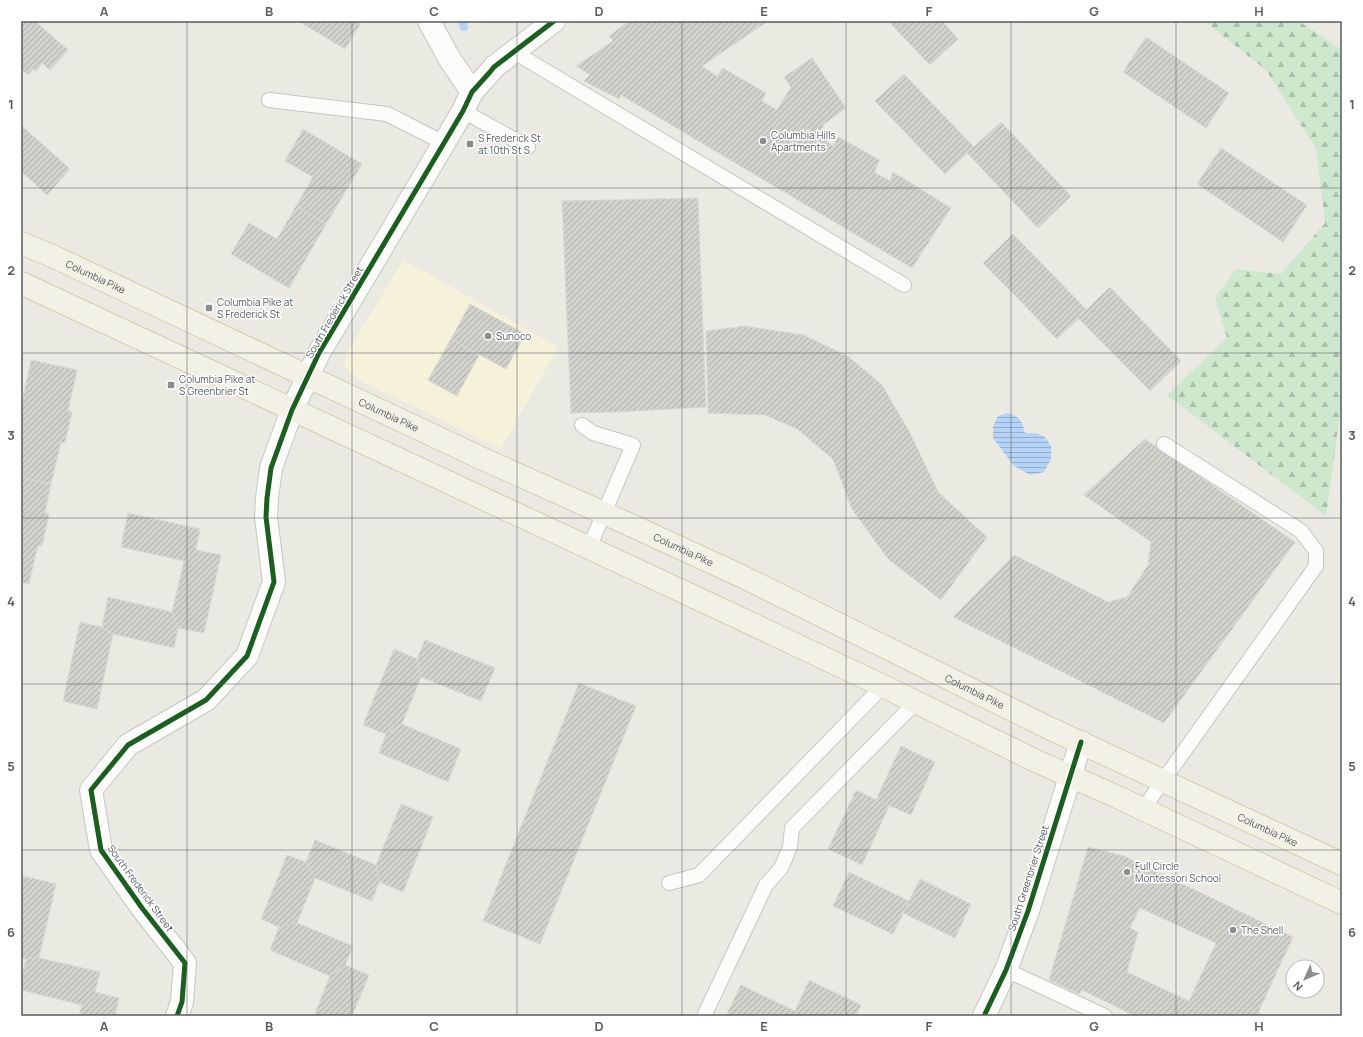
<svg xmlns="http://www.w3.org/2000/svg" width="1363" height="1037" font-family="Manrope,sans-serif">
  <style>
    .commercial { fill: #f6f2d9 }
    .forest { fill: url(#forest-firs) }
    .water { fill: url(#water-rules) }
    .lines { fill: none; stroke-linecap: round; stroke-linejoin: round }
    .stream { stroke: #b4d3f6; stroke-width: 8 }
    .building { fill: url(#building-hatch); stroke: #d9d8d2; fill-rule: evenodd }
    .service-casing { stroke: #c6c6c5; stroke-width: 16 }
    .minor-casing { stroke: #c6c6c5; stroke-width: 24 }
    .primary-casing { stroke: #d5cead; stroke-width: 24 }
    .service { stroke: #fcfcfb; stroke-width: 14 }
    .minor { stroke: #fcfcfb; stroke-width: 22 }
    .primary { stroke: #f2f1e5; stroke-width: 22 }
    .cycleway-casing { stroke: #fff; stroke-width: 8 }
    .cycleway { stroke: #1b5e20; stroke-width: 5 }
    .grid { fill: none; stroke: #585c62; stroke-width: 1; stroke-opacity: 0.55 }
    .poi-dot { fill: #8b8d8f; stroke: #fff; stroke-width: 1.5 }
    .labels { text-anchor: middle; stroke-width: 3; stroke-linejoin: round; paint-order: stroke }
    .poi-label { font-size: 10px; fill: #585c62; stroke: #fff; text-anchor: start }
    .street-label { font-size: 10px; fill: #585c62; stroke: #fff }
    .neatline { fill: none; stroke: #585c62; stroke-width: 1.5 }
    .grid-label { font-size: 13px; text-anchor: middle; font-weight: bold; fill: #585c62 }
  </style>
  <defs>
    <pattern id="forest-firs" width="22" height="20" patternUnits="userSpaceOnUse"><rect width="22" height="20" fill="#cee8ce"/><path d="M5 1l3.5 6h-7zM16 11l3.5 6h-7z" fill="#aabfab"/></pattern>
    <pattern id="water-rules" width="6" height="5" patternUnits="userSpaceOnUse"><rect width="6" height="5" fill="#b4d3f6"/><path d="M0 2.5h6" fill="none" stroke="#95aecb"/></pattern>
    <pattern id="building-hatch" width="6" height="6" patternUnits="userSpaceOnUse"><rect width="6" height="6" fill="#d2d2cd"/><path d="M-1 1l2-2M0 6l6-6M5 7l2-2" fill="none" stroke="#adaeaa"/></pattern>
  </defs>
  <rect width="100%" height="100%" fill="#eae9e2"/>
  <path class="commercial" d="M403,260L558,347L501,449L355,378L344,366L348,351Z"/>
  <path class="forest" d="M1204,21H1299L1342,50V400L1326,516L1167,395L1227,338L1215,298L1236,269L1281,274L1325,223L1316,149L1266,70Z"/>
  <path class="water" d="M1008,413C1020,417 1022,421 1025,433H1036L1045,437L1051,446V459L1044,472L1030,475L1013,465L993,438V426L998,416Z"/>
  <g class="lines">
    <path class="stream" d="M462,21L464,27"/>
  </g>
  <g class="building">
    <path d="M21,21H35L68,50L50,70L42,63L36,71L33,69L28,75L21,69Z"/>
    <path d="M298,21H362L345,49Z"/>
    <path d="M629,21H768L702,66L717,76L723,68L766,93L762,101L777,110L791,87L784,77L812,58L846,108L824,124L819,135L833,146L838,137L880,160L874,172L890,181L893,172L951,208L912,268L621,95L619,99L584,81L590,75L576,66L613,41L609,36Z"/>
    <path d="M888,21H942L958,39L930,65Z"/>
    <path d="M1146,37L1229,93L1206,128L1123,72Z"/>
    <path d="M904,74L974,147L945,174L875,101Z"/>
    <path d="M1001,122L1071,196L1038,228L967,153Z"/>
    <path d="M21,125L70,169L47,195L21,171Z"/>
    <path d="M303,129L362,164L326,224L296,206L313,177L285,161Z"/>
    <path d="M1221,148L1307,205L1283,242L1197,184Z"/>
    <path d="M698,198L706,407L618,412L571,413L562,201Z"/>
    <path d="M296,206L326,224L289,288L231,254L249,223L277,239Z"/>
    <path d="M1013,234L1087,310L1057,339L983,263Z"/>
    <path d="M1110,287L1181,361L1150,391L1078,318Z"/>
    <path d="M470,304L525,334L506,369L451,339Z"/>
    <path d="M745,326L804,335L849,357L882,385L910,433L938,492L987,537L941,600L888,559L852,509L833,459L797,429L765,415L708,413L706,331Z"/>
    <path d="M451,339L479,355L457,396L428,380Z"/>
    <path d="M31,360L77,370L68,411L72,412L65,443L61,442L51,484L21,478V407Z"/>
    <path d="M1145,439L1295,542L1164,723L953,617L1014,555L1108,602L1127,597L1148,565L1151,542L1084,495Z"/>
    <path d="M21,478L51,484L45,513L49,514L42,546L38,545L29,584L21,582Z"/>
    <path d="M128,513L200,529L196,550L184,561L121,547Z"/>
    <path d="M196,550L221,555L204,633L178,628L172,612L184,561Z"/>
    <path d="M108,597L172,612L178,628L174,648L113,634L102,627Z"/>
    <path d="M80,622L102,627L113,634L97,709L63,701Z"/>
    <path d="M425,640L495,668L481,701L421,677L417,659Z"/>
    <path d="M394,649L417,659L421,677L402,724L386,734L363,725Z"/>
    <path d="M579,683L636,706L540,944L483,921Z"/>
    <path d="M402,724L461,749L448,782L379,753L386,734Z"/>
    <path d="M901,746L935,762L911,815L876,800Z"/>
    <path d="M856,790L889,806L862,865L828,849Z"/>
    <path d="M401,804L433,817L403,892L379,882L376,865Z"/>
    <path d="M315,840L376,865L379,882L372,901L315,878L306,862Z"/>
    <path d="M1088,847L1124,856L1293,937L1258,1013L1264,1016H1135L1082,990L1079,994L1049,980ZM1140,908L1216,943L1189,1001L1127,972L1138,932L1130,928Z"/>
    <path d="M287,855L306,862L315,878L297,923L279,927L261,919Z"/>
    <path d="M849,872L909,901L893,934L833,906Z"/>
    <path d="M23,876L56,884L39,958L26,959L21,958V884Z"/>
    <path d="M920,879L971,904L955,938L903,913Z"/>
    <path d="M297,923L353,946L345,965L330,976L270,950L279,927Z"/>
    <path d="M39,958L100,972L95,992L82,1005L21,990V980L26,959Z"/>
    <path d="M345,965L369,975L352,1016H314L330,976Z"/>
    <path d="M809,980L861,1005L856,1016H798L795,1011Z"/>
    <path d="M741,985L795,1011L798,1016H726Z"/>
    <path d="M95,992L119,998L115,1016H79L82,1005Z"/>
  </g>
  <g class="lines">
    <g class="service-casing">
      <g id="service">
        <path d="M514,52L904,285"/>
        <path d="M269,100L387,114L444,143"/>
        <path d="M463,111L528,147"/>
        <path d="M582,425L593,433L633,445L589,548"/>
        <path d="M1143,809L1316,566V551L1301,531L1164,444"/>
        <path d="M669,883L699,875L883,686"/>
        <path d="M1006,970L1105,1016"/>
        <path d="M704,1016L766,885L781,868L790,847L792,828L916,702"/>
      </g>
    </g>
    <g class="minor-casing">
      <g id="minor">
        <path d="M429,21L449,58L472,92"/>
        <path d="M177,1016L182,1002L185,963L142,908L101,850L91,790L128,745L206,700L247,656L274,582L266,517L267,498L271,468L292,410L319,353L444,143L463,111L472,92L490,72L494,67L554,21"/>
        <path d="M984,1016L1006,970L1028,911L1081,742"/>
      </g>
    </g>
    <g class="primary-casing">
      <g id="primary">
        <path id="s1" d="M21,243L50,255L483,459L626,523L739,575L1049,728L1342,864"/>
        <path d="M21,283L733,615L883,686L1036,761L1113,795L1342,903"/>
      </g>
    </g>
    <use href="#service" class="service"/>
    <use href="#minor" class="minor"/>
    <use href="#primary" class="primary"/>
    <g class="cycleway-casing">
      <g id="cycleway">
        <path d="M177,1016L182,1002L185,963L142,908L101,850L91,790L128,745L206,700L247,656L274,582L266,517L267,498L271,468L292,410L319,353L444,143L463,111L472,92L490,72L494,67L554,21"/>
        <path d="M984,1016L1006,970L1028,911L1081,742"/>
      </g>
    </g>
    <use href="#cycleway" class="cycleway"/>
  </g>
  <path class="grid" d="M187,21V1016M352,21V1016M517,21V1016M682,21V1016M846,21V1016M1011,21V1016M1176,21V1016M21,188H1342M21,353H1342M21,518H1342M21,684H1342M21,850H1342"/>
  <g class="poi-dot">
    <circle cx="763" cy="141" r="4"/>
    <rect x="466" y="140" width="8" height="8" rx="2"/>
    <rect x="205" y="304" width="8" height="8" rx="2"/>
    <circle cx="488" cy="336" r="4"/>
    <rect x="167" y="381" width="8" height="8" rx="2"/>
    <circle cx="1127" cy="872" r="4"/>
    <circle cx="1233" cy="930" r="4"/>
  </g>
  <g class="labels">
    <g class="poi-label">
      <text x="771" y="139">Columbia Hills<tspan x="771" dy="12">Apartments</tspan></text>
      <text x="478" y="142">S Frederick St<tspan x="478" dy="12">at 10th St S</tspan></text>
      <text x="217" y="306">Columbia Pike at<tspan x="217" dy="12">S Frederick St</tspan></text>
      <text x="496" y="340">Sunoco</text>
      <text x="179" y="383">Columbia Pike at<tspan x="179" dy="12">S Greenbrier St</tspan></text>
      <text x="1135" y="870">Full Circle<tspan x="1135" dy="12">Montessori School</tspan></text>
      <text x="1241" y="934">The Shell</text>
    </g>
    <g class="street-label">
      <text dy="4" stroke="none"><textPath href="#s1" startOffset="82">Columbia Pike</textPath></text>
      <text transform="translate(334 312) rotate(-60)" y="4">South Frederick Street</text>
      <text dy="4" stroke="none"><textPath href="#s1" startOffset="406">Columbia Pike</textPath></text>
      <text dy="4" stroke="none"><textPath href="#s1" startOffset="730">Columbia Pike</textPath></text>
      <text dy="4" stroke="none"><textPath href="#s1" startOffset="1054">Columbia Pike</textPath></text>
      <text dy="4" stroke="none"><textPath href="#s1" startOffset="1378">Columbia Pike</textPath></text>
      <text transform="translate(1028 878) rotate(-72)" y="4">South Greenbrier Street</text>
      <text transform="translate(141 888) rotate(54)" y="4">South Frederick Street</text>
    </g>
  </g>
  <rect width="1363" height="1037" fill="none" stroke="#ffffff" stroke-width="44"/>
  <g transform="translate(1305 979) rotate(225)"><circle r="19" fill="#ffffff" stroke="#bcbec0"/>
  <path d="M0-3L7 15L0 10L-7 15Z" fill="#8b8d8f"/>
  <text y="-6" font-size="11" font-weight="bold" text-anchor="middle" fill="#585c62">N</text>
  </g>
  <rect x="22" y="22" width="1319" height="993" class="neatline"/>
  <g class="grid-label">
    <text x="104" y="16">A</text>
    <text x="269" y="16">B</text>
    <text x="434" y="16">C</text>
    <text x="599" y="16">D</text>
    <text x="764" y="16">E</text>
    <text x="929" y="16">F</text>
    <text x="1094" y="16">G</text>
    <text x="1259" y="16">H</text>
    <text x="11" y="109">1</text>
    <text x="1352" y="109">1</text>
    <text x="11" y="275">2</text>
    <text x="1352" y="275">2</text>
    <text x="11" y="440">3</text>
    <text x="1352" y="440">3</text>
    <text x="11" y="606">4</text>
    <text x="1352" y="606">4</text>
    <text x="11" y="771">5</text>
    <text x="1352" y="771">5</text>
    <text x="11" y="937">6</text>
    <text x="1352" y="937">6</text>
    <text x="104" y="1031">A</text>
    <text x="269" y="1031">B</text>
    <text x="434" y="1031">C</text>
    <text x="599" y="1031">D</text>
    <text x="764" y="1031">E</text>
    <text x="929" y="1031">F</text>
    <text x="1094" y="1031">G</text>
    <text x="1259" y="1031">H</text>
  </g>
</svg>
